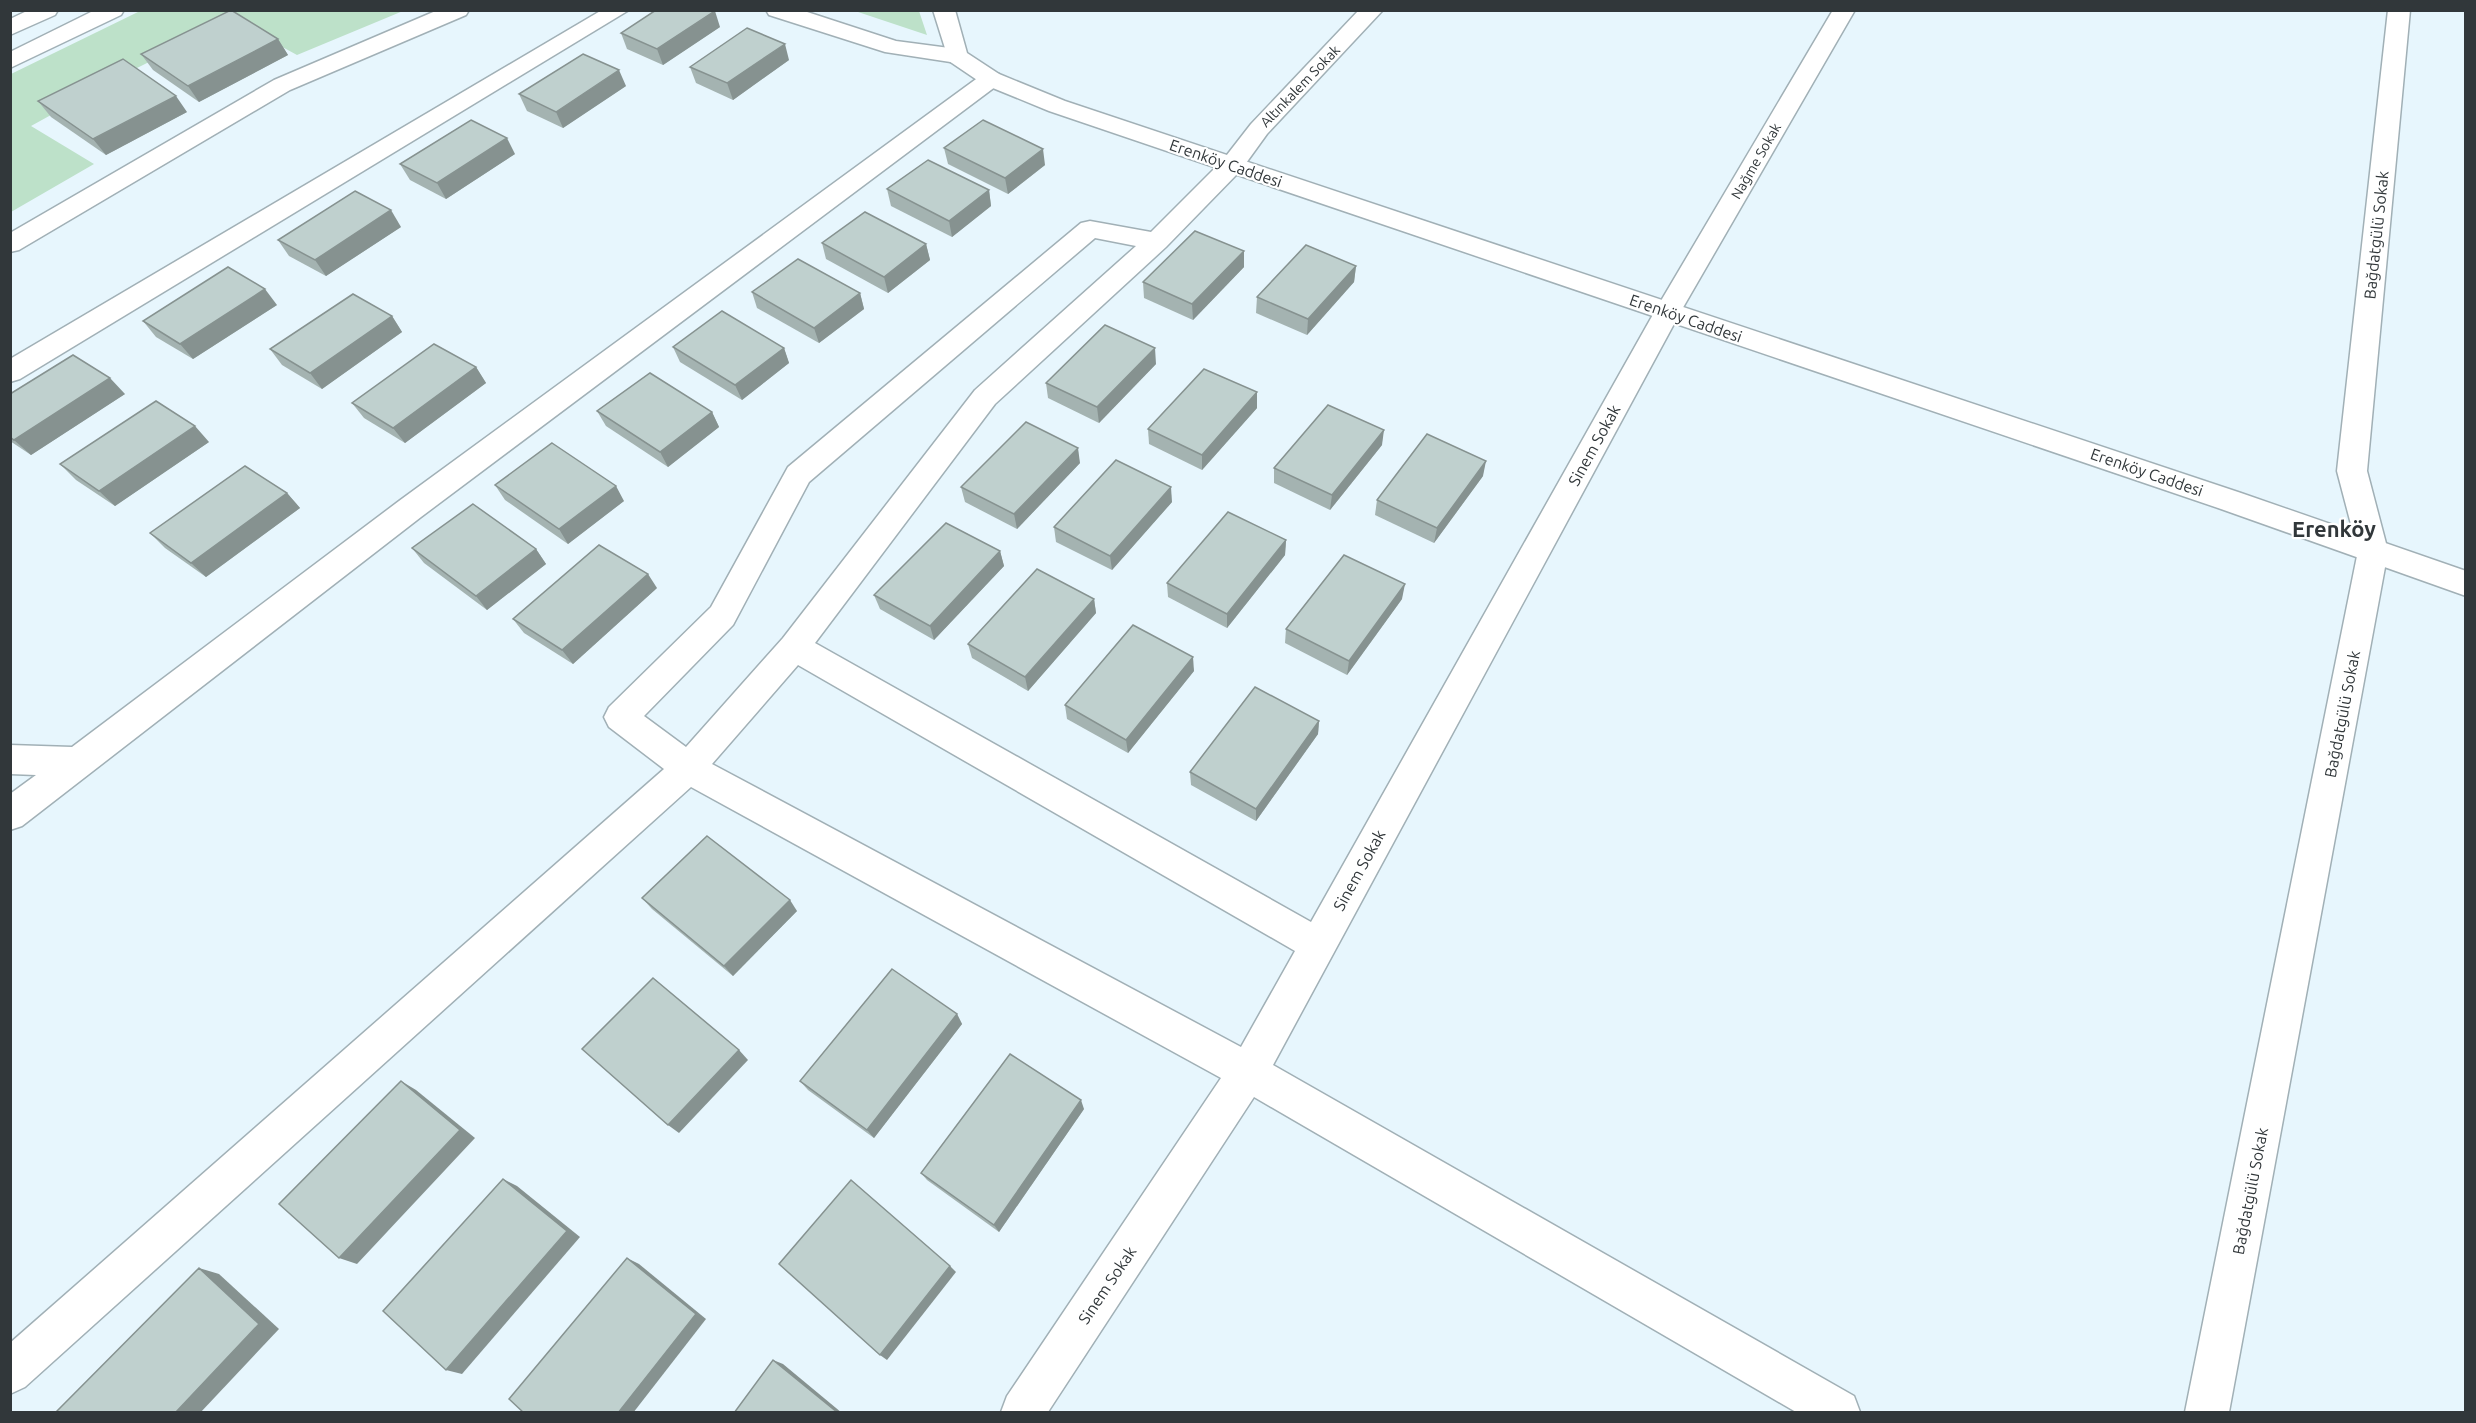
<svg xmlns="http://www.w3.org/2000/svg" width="2476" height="1423" font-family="Ubuntu,sans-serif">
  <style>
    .green { fill: #bde1c9 }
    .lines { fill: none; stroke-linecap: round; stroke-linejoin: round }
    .minor-casing { stroke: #a1b0b6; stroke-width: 3 }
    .tertiary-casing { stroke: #a1b0b6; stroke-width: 3 }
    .secondary-casing { stroke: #a1b0b6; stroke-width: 3 }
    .minor { fill: #fff; fill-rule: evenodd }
    .tertiary { fill: #fff; fill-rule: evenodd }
    .secondary { fill: #fff; fill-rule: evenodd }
    .wall { fill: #a4b3b1 }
    .shaded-wall { fill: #869290 }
    .building { fill: #bfd0ce; stroke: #869290; stroke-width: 1.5 }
    .labels { text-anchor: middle; stroke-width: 4.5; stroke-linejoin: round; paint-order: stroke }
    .far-street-label { font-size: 14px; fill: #31373a; stroke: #fff }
    .street-label { font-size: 16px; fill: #31373a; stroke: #fff }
    .district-label { font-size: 22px; font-weight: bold; fill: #31373a; stroke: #fff }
  </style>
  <rect width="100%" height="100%" fill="#e7f6fd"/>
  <g class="green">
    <path d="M140,11H403L297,55L233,20L129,72L31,126L94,164L11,212V74Z"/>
    <path d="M855,11H919L927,35Z"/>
  </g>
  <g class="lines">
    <g class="minor-casing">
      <g id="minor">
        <path d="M438,10H469L466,15L290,90L19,250L10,252V233L274,80Z"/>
        <path d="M602,10H629L20,379L10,382V359Z"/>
        <path d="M766,10H801L896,41L957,49L965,51L968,56L965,61L957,63L885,52L769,15Z"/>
        <path d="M1359,10H1383L1267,134L1241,170L1166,247L995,404L815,643L1311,922L1655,311L1833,10H1855L1681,311L1273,1065L1854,1396L1860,1412H1796L1254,1097L1048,1412H1001L1007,1396L1221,1078L691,787L25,1387L10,1394V1343L664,769L609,727L604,717L609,707L711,607L788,467L1081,223L1090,221L1151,232L1223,160L1251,124ZM1095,238L1136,246L975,390L783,638L686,747L644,716L733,625L809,482ZM798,665L1295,951L1241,1047L712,764Z"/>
        <path d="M2388,10H2410L2367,471L2388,551L2229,1412H2185L2358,551L2337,471Z"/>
        <path d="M991,72L999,74L1002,79L999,84L421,517L22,826L10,830V794L36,775L10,774V745L72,747L399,501L983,74Z"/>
      </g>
    </g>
    <g class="tertiary-casing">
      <path id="tertiary" d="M933,10H955L967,53L999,74L1065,101L2241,493L2466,571V596L2221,509L1049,111L983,84L949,61Z"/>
    </g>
    <g class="secondary-casing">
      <g id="secondary">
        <path d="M29,10H58L55,15L10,35V19Z"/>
        <path d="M95,10H124L121,15L10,68V52Z"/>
      </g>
    </g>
    <use href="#minor" class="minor"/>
    <use href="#tertiary" class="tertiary"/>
    <use href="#secondary" class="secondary"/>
  </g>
  <g class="wall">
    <path d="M720,27L663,65L627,49L621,33Z"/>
    <path d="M278,39L288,55L199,102L153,70L141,54Z"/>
    <path d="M789,60L733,100L696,83L690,67Z"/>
    <path d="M626,86L563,128L527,111L519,94Z"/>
    <path d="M38,101L187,112L106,155L51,117Z"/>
    <path d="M944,148L1045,165L1008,194L948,164Z"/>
    <path d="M515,154L446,199L410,180L400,164Z"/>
    <path d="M887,189L989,190L991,206L952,237L891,206Z"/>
    <path d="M401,227L326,276L289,256L278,240Z"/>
    <path d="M822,243L926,244L930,260L888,293L826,259Z"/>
    <path d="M1244,251V267L1193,320L1144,298L1143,282Z"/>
    <path d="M1356,266L1354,282L1307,335L1256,313L1257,297Z"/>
    <path d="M752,292L860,293L864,309L819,343L757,308Z"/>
    <path d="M277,305L193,359L156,337L143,321Z"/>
    <path d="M392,316L402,332L322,389L282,365L270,349Z"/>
    <path d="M673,347L784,348L789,363L742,400L680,362Z"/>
    <path d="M1156,364L1099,423L1048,398L1046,383Z"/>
    <path d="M476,367L486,383L405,443L364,418L352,403Z"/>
    <path d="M10,394H125L31,455L10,441Z"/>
    <path d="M1257,408L1202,470L1149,444L1148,429Z"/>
    <path d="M597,411L712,412L719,427L668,467L606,426Z"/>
    <path d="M209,442L115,506L76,480L60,464Z"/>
    <path d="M1382,445L1330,510L1274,483V468Z"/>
    <path d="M1080,463L1017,529L965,502L961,487Z"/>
    <path d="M1483,476L1434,543L1375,515L1377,500Z"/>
    <path d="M495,485L624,501L568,544L505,500Z"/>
    <path d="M287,493L300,508L206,577L165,548L150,533Z"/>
    <path d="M1172,502L1112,570L1056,542L1054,527Z"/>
    <path d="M1286,540L1285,555L1227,628L1168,597L1167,583Z"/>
    <path d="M412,548L536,549L546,564L487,610L424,563Z"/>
    <path d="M1000,551L1004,566L934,640L880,609L874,595Z"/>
    <path d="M657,588L573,664L524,633L513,619Z"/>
    <path d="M1094,599L1096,613L1028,691L972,658L968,644Z"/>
    <path d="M1402,599L1347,675L1285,643L1286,629Z"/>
    <path d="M1194,671L1128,753L1067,719L1065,705Z"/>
    <path d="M1319,721L1318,734L1256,821L1191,785L1190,772Z"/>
    <path d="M642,898L797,911L733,976L652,909Z"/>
    <path d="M957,1014L962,1024L874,1138L808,1090L800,1081Z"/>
    <path d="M1084,1109L999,1232L927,1180L921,1173Z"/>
  </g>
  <g class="shaded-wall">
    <path d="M715,11L720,27L663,65L657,49Z"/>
    <path d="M278,39L288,55L199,102L188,86Z"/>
    <path d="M785,44L789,60L733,100L727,83Z"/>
    <path d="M619,70L626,86L563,128L556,112Z"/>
    <path d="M176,96L187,112L106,155L93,139Z"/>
    <path d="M507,138L515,154L446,199L437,183Z"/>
    <path d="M1043,149L1045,165L1008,194L1005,178Z"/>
    <path d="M989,190L991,206L952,237L949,221Z"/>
    <path d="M391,210L401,227L326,276L315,260Z"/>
    <path d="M926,244L930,260L888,293L884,277Z"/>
    <path d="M1244,251V267L1193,320L1192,304Z"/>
    <path d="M1356,266L1354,282L1307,335L1308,319Z"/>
    <path d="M265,289L277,305L193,359L180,344Z"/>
    <path d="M860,293L864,309L819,343L814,328Z"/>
    <path d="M392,316L402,332L322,389L310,373Z"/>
    <path d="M784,348L789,363L742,400L735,385Z"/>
    <path d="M1155,348L1156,364L1099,423L1097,407Z"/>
    <path d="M476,367L486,383L405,443L393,428Z"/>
    <path d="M110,378L125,394L31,455L14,440Z"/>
    <path d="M1257,392V408L1202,470V455Z"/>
    <path d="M712,412L719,427L668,467L660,452Z"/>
    <path d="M195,426L209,442L115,506L99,491Z"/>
    <path d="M1384,430L1382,445L1330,510L1332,495Z"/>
    <path d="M1078,448L1080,463L1017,529L1014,514Z"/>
    <path d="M1486,461L1483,476L1434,543L1437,528Z"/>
    <path d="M616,486L624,501L568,544L559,529Z"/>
    <path d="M1171,487L1172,502L1112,570L1110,556Z"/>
    <path d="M287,493L300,508L206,577L191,563Z"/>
    <path d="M1286,540L1285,555L1227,628V614Z"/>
    <path d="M536,549L546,564L487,610L476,596Z"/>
    <path d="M1000,551L1004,566L934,640L930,626Z"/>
    <path d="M648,574L657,588L573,664L562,650Z"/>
    <path d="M1405,584L1402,599L1347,675L1349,661Z"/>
    <path d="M1094,599L1096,613L1028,691L1025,677Z"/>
    <path d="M1193,657L1194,671L1128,753L1126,740Z"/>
    <path d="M1319,721L1318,734L1256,821V809Z"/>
    <path d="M790,900L797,911L733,976L724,966Z"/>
    <path d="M957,1014L962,1024L874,1138L867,1130Z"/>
    <path d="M739,1050L748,1060L679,1133L668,1125Z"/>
    <path d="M401,1081L416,1090L475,1138L357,1264L339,1258Z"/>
    <path d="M1081,1100L1084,1109L999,1232L994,1225Z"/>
    <path d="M503,1179L517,1186L580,1237L462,1374L446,1370Z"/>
    <path d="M627,1258L639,1264L706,1319L633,1413H618Z"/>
    <path d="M950,1266L956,1272L887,1360L880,1355Z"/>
    <path d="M199,1268L219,1274L279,1329L200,1413H175Z"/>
    <path d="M773,1360L783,1364L842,1413H838Z"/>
  </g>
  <g class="building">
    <path d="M231,10L278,39L188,86L141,54Z"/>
    <path d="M656,10H714L715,11L657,49L621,33Z"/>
    <path d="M747,28L785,44L727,83L690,67Z"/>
    <path d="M583,54L619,70L556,112L519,94Z"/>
    <path d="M123,59L176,96L93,139L38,101Z"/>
    <path d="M471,120L507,138L437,183L400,164Z"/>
    <path d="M983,120L1043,149L1005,178L944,148Z"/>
    <path d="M928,160L989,190L949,221L887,189Z"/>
    <path d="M355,191L391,210L315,260L278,240Z"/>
    <path d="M865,212L926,244L884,277L822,243Z"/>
    <path d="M1195,231L1244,251L1192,304L1143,282Z"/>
    <path d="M1306,245L1356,266L1308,319L1257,297Z"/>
    <path d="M798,259L860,293L814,328L752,292Z"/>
    <path d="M228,267L265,289L180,344L143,321Z"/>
    <path d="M353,294L392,316L310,373L270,349Z"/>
    <path d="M722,311L784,348L735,385L673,347Z"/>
    <path d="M1105,325L1155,348L1097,407L1046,383Z"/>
    <path d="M434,344L476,367L393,428L352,403Z"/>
    <path d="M73,355L110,378L14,440L10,437V394Z"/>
    <path d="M1204,369L1257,392L1202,455L1148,429Z"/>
    <path d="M650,373L712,412L660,452L597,411Z"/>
    <path d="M156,401L195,426L99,491L60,464Z"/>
    <path d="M1328,405L1384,430L1332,495L1274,468Z"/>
    <path d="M1026,422L1078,448L1014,514L961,487Z"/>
    <path d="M1427,434L1486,461L1437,528L1377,500Z"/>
    <path d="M552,443L616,486L559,529L495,485Z"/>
    <path d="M1116,460L1171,487L1110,556L1054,527Z"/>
    <path d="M245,466L287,493L191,563L150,533Z"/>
    <path d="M473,504L536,549L476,596L412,548Z"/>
    <path d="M1228,512L1286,540L1227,614L1167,583Z"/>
    <path d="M946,523L1000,551L930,626L874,595Z"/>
    <path d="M599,545L648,574L562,650L513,619Z"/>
    <path d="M1344,555L1405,584L1349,661L1286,629Z"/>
    <path d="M1037,569L1094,599L1025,677L968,644Z"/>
    <path d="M1133,625L1193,657L1126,740L1065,705Z"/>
    <path d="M1255,687L1319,721L1256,809L1190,772Z"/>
    <path d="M707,836L790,900L724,966L642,898Z"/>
    <path d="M892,969L957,1014L867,1130L800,1081Z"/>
    <path d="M653,978L739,1050L668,1125L582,1049Z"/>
    <path d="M1010,1054L1081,1100L994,1225L921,1173Z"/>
    <path d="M401,1081L460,1130L339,1258L279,1204Z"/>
    <path d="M503,1179L567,1231L446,1370L383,1311Z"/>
    <path d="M851,1180L950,1266L880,1355L779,1264Z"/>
    <path d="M627,1258L696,1314L618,1413H524L509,1399Z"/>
    <path d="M199,1268L259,1324L175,1413H59L57,1411Z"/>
    <path d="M773,1360L838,1413H734Z"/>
  </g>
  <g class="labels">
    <g class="far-street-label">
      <text transform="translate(1300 86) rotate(-46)" y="5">Altınkalem Sokak</text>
      <text transform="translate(1756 161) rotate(-60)" y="5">Nağme Sokak</text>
    </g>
    <g class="street-label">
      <text transform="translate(1226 163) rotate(19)" y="6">Erenköy Caddesi</text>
      <text transform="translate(2376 235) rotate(-84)" y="6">Bağdatgülü Sokak</text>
      <text transform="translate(1686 318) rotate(19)" y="6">Erenköy Caddesi</text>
      <text transform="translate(1594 445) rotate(-61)" y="6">Sinem Sokak</text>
      <text transform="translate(2147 472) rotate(19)" y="6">Erenköy Caddesi</text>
      <text transform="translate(2342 714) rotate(-79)" y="6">Bağdatgülü Sokak</text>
      <text transform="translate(1359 870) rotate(-61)" y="6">Sinem Sokak</text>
      <text transform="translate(2250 1191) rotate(-79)" y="6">Bağdatgülü Sokak</text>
      <text transform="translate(1107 1285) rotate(-56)" y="6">Sinem Sokak</text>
    </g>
    <g class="district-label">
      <text x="2334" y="537">Erenköy</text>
    </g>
  </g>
  <rect width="2476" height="1423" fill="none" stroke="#31373a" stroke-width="24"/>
</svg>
